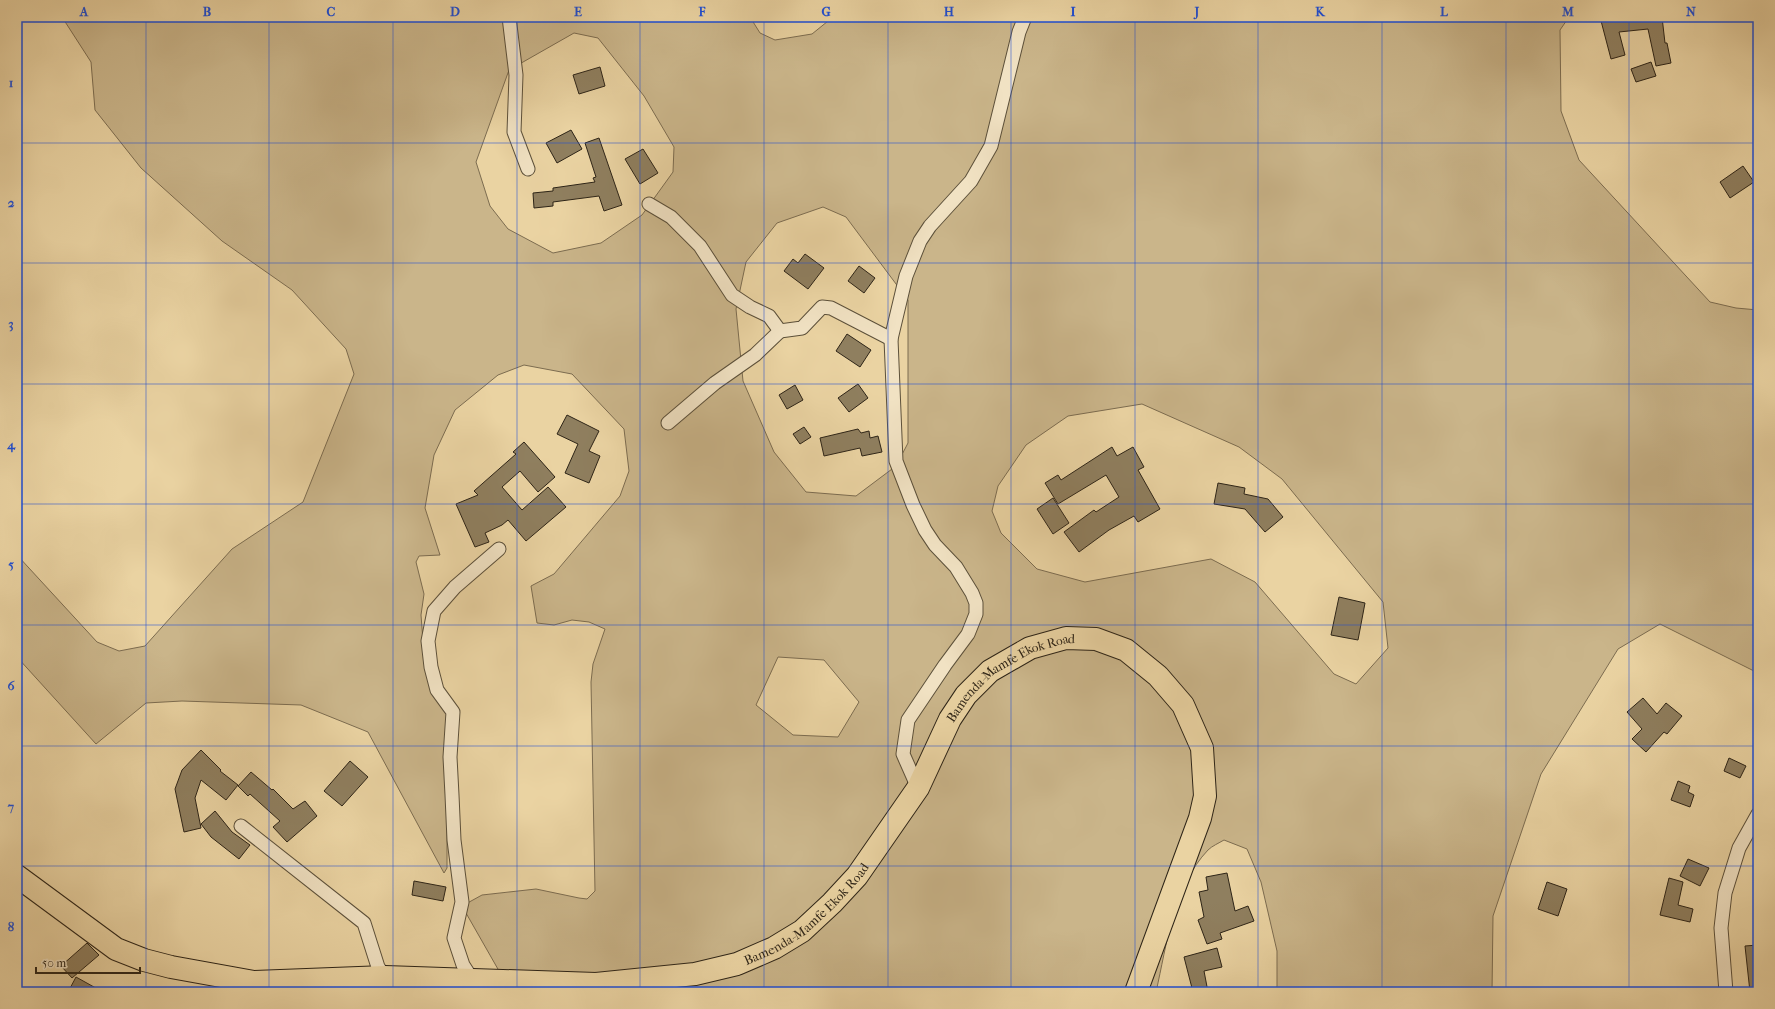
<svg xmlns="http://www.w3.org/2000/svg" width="1775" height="1009" font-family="'IM FELL French Canon',serif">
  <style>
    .green { fill: #cab58a; stroke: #7c6c50; fill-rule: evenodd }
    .building { fill: #8f7f5f; stroke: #2d2417 }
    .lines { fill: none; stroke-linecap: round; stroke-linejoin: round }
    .street-casing { stroke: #5c503a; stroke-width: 15 }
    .highway-casing { stroke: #2d2417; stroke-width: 24 }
    .street { stroke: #f1e2c3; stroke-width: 13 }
    .highway { stroke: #ead3a2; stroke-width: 22 }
    .grid { fill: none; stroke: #1d4ed8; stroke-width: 1; stroke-opacity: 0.55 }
    .labels { text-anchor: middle; stroke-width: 3; stroke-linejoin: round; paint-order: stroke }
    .street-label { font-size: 13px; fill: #2d2417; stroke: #f1e2c3 }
    .neatline { fill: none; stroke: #1d4ed8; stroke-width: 1.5 }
    .grid-label { font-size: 13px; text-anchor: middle; font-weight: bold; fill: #1d4ed8 }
  </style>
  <rect width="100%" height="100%" fill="#ead3a2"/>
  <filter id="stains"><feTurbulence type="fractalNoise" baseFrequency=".005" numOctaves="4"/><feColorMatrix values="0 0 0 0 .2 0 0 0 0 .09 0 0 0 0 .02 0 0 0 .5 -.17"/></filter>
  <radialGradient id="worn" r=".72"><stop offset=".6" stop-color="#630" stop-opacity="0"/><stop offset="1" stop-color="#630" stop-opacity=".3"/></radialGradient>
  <path class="green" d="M62,17H750L760,33L775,40L812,34L833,17H1569L1560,30L1561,111L1579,160L1710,302L1736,308L1758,310V673L1660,624L1618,649L1541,774L1493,916L1492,992H1276L1277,986V951L1261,882L1247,849L1224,840C1219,843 1212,846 1208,850C1173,887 1167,944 1156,992H511L462,906L482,895L536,889L579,898L587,899L595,891L591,682L593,664L605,629L589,622L572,620L554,625L537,623L531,586L554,574L620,496L629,471L624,429L572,374L524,365L498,375L455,410L434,455L425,508L440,555L419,556L416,562L424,594L421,615L423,641L447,710V868L444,873L368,732L301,705L182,701L146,703L96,744L17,657V555L97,642L119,651L145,646L232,549L303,502L354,374L346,349L292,290L222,241L141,168L95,110L91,62ZM574,33L598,38L644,96L674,147L673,172L642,215L601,243L553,253L508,229L490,206L476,162L509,70ZM823,207L846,217L908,300V443L896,466L856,496L806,492L774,452L743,381L736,309L746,262L777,223ZM1142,404L1239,447L1282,479L1383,602L1388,648L1356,684L1334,674L1255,582L1211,559L1085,582L1037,569L1001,533L992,511L998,486L1026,445L1068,416ZM778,657L824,660L859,702L838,737L793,735L756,705Z"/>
  <g class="building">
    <path d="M1600,17H1662L1665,43H1667L1671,63L1656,66L1648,29L1619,32L1625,55L1611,59Z"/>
    <path d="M1651,62L1656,76L1636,82L1631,69Z"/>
    <path d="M600,67L605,86L579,94L573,75Z"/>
    <path d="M571,130L582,149L557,163L546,143Z"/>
    <path d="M599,138L622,205L604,211L599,196L553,202V206L534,208L533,193L553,191V188L595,182L593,178L596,177L585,143Z"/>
    <path d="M643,149L658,173L640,184L625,159Z"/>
    <path d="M1743,166L1754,182L1730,198L1720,182Z"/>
    <path d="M805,254L824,268L808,289L784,271L793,259L798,263Z"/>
    <path d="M859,266L875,278L864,293L848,281Z"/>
    <path d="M847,334L871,350L860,367L836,351Z"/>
    <path d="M858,384L868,398L849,412L838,398Z"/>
    <path d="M795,385L803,400L787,409L779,395Z"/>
    <path d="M567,415L599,431L589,451L600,456L589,483L565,473L578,444L557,434Z"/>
    <path d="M804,427L811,437L800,444L793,434Z"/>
    <path d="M858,429L861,433L869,431L870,438L878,436L882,452L862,456L860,448L824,456L820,438Z"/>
    <path d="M524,442L555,477L538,492L520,471L502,487L522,510L548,487L566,507L526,541L508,520L502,525L485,533L489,542L475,547L456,504L478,495L474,491L516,454L513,452Z"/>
    <path d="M1112,447L1117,456L1133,447L1144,467L1138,470L1160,509L1138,522L1134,516L1109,530L1079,552L1064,532L1094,510L1096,512L1119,497L1106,475L1058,504L1045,483L1058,475L1061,480Z"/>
    <path d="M1218,483L1245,488L1244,494L1268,499L1283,517L1265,532L1245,509L1214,504Z"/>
    <path d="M1053,498L1069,523L1053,534L1037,509Z"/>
    <path d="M1339,597L1365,603L1358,640L1331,635Z"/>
    <path d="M1643,698L1657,714L1666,703L1682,716L1667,734L1664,732L1646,752L1632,739L1642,729L1627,712Z"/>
    <path d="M201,750L221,770L220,771L238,785L226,800L201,780L195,798L201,828L184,832L175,789L182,770Z"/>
    <path d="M1729,758L1746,766L1740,778L1724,771Z"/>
    <path d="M350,761L368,777L342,806L324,791Z"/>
    <path d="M251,772L272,790L273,789L293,809L305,801L317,816L287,842L273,827L280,821L250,794L248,796L238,786Z"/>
    <path d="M1678,781L1690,786L1688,792L1694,795L1690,807L1671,800Z"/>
    <path d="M215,811L232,832L250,845L239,859L211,837L201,824Z"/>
    <path d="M1688,859L1709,868L1700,886L1680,876Z"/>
    <path d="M1227,873L1235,911L1248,906L1254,921L1220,933L1222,939L1207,944L1198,920L1204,917L1199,892L1208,890L1206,877Z"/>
    <path d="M1669,878L1683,882L1678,905L1693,909L1690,922L1660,915Z"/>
    <path d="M414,881L446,887L443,901L412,895Z"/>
    <path d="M1547,882L1567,889L1558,916L1538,909Z"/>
    <path d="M87,943L99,955L72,978L61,966Z"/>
    <path d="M1758,945V992H1750L1745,946Z"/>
    <path d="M1217,948L1222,967L1204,971L1208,992H1193L1184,957Z"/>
    <path d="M76,977L103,992H68Z"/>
  </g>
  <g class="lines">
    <g class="street-casing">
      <g id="street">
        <path d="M509,17L516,75L514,132L528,169"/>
        <path d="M649,204L671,217L700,246L732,295L750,307L769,316L780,331L802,328L822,307L831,308L891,339"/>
        <path d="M668,423L715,383L755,355L780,331"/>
        <path d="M918,788L903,754L908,720L945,665L968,634L976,614V603L972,593L956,567L935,545L925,530L913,505L896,461L891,339L906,276L920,241L930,226L971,181L991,146L1019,32L1025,17"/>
        <path d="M241,826L364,923L378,967L385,977"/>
        <path d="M472,979L463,965L454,938L462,902L454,840L452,795L450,757L453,712L437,690L431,667L428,641L434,611L455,587L499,549"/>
        <path d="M1726,992L1721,928L1725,893L1739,848L1758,814"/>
      </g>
    </g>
    <g class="highway-casing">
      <g id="highway">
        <path id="s1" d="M17,876L116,949L144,960L171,967L254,982L385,977L596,984L695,974L737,964L774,948L802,931L832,903L857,876L918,788L950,719L966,695L990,671L1030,648L1066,638L1096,639L1126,650L1158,676L1183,705L1202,748L1205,796L1200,818L1136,992"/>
      </g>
    </g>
    <use href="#street" class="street"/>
    <use href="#highway" class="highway"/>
  </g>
  <path class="grid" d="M146,17V992M269,17V992M393,17V992M517,17V992M640,17V992M764,17V992M888,17V992M1011,17V992M1135,17V992M1258,17V992M1382,17V992M1506,17V992M1629,17V992M17,143H1758M17,263H1758M17,384H1758M17,504H1758M17,625H1758M17,746H1758M17,866H1758"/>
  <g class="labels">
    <g class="street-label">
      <text dy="5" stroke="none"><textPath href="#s1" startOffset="1161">Bamenda-Mamfe Ekok Road</textPath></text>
      <text dy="5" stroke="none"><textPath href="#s1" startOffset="837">Bamenda-Mamfe Ekok Road</textPath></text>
    </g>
  </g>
  <rect width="1775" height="1009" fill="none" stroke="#ead3a2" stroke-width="44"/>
  <path d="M36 967v6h104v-6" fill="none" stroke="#2d2417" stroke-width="2"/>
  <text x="42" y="967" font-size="12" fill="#2d2417" stroke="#f1e2c3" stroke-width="3" paint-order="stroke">50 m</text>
  <rect x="22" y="22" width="1731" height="965" class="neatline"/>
  <g class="grid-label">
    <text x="84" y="16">A</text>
    <text x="207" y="16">B</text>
    <text x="331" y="16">C</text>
    <text x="455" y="16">D</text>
    <text x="578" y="16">E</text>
    <text x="702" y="16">F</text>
    <text x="826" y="16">G</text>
    <text x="949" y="16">H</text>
    <text x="1073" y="16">I</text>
    <text x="1197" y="16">J</text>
    <text x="1320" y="16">K</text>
    <text x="1444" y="16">L</text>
    <text x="1568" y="16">M</text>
    <text x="1691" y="16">N</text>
    <text x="11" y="87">1</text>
    <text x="11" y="207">2</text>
    <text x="11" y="328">3</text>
    <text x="11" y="449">4</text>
    <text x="11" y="569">5</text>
    <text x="11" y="690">6</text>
    <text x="11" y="811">7</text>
    <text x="11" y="931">8</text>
  </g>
  <rect width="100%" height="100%" filter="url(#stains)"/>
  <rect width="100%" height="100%" fill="url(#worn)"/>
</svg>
